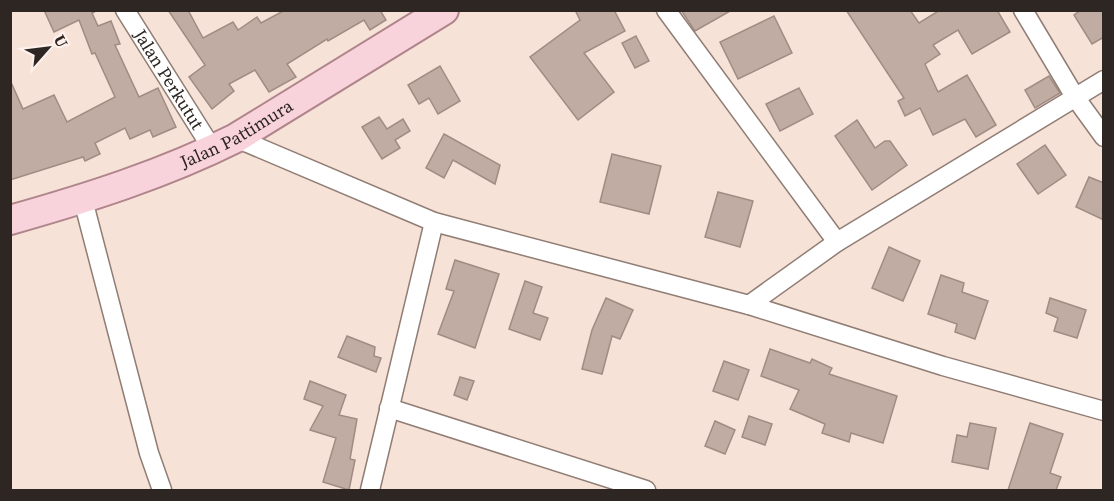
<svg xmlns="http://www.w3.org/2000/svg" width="1114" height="501" font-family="'Source Serif 4',serif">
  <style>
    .building { fill: #c0aca2; stroke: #a08c83; stroke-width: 1.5 }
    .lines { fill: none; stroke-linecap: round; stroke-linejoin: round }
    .street-casing { stroke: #907d74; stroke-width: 21 }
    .primary-casing { stroke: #af848b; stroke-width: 32 }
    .street { stroke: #fff; stroke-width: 18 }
    .primary { stroke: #f9d3db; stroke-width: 28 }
    .labels { text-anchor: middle; stroke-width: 4.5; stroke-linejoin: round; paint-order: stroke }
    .street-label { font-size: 18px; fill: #2d2622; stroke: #fef1eb }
  </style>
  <rect width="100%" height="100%" fill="#f7e2d8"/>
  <g class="building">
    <path d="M44,10H98L92,13L98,26L111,21L120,44L115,45L139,97L158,88L176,127L153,137L150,130L130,139L125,128L95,143L100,154L85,161L83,157L10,180V80L23,109L54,95L67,122L115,97L95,53L92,54L79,20L54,32Z"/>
    <path d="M168,10H188L203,38L233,22L238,30L257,17L261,23L285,10H380L386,20L370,30L364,20L328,41L327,39L287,64L296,77L269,92L255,70L229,84L234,91L212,109L189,77L205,65Z"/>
    <path d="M575,10H614L625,31L584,53L614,92L578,120L530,57L580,20Z"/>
    <path d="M681,10H732L695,31Z"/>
    <path d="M846,10H910L919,23L940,10H997L1010,32L972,54L958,30L933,45L940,54L925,64L938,92L967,75L996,125L976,137L965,119L933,135L920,108L905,116L898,101L904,98Z"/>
    <path d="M1081,10H1104V37L1092,44L1074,15Z"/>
    <path d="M774,16L792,53L738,79L720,42Z"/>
    <path d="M636,36L649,61L635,68L622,43Z"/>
    <path d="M440,66L460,101L438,114L429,98L419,104L408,85Z"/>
    <path d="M1049,76L1060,93L1035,108L1025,90Z"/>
    <path d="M799,88L813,114L780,131L766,104Z"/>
    <path d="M379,117L387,129L403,119L410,131L395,140L400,148L382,159L362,127Z"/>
    <path d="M857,120L875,148L885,141H890L907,165L872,190L835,136Z"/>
    <path d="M444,134L500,165L495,184L453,160L444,178L426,168Z"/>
    <path d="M1045,145L1066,175L1038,194L1017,164Z"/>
    <path d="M612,154L661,166L649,214L600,202Z"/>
    <path d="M1089,177L1104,183V220L1076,207Z"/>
    <path d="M718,192L753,201L740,247L705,237Z"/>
    <path d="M889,247L920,261L903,301L872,288Z"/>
    <path d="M455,260L499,274L475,348L438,334L454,291L446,289Z"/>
    <path d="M941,275L964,283L962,292L988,301L975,339L955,332L957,324L928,314Z"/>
    <path d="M525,281L542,287L533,313L548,318L540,340L509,329Z"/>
    <path d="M606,298L633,310L620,339L612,336L602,374L582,369L592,330Z"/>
    <path d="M1050,298L1086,310L1077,338L1054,331L1058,318L1046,313Z"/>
    <path d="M347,336L375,347L374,356L381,358L376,372L338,357Z"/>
    <path d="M770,349L810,363L812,359L832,368L829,374L897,396L883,443L851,433L849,442L822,433L825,424L790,409L799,390L761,376Z"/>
    <path d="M724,361L749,370L738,400L713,391Z"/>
    <path d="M460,377L474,381L467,400L454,395Z"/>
    <path d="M310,381L346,395L339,415L357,419L350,459L355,460L349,490L323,482L336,438L310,430L323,406L304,399Z"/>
    <path d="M749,416L772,424L765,445L742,437Z"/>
    <path d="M715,421L735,430L725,454L705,446Z"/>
    <path d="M970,423L996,428L988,469L952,462L957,435L967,437Z"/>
    <path d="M1030,423L1063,434L1050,473L1061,477L1056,490H1008Z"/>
  </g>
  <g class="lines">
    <g class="street-casing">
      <g id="street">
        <path id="s1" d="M125,10L213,150"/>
        <path d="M666,10L837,242"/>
        <path d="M1023,10L1075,97L1104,137"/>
        <path d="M236,138L434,222L749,305L943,366L1104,411"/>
        <path d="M83,200L149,453L162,490"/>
        <path d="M749,305L837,242L1104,80"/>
        <path d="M389,408L646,490"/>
        <path d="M370,490L434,222"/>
      </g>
    </g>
    <g class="primary-casing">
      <g id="primary">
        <path id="s2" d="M10,220C88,198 164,174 236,138L444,10"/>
      </g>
    </g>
    <use href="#street" class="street"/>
    <use href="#primary" class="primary"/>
  </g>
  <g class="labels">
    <g class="street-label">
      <text dy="6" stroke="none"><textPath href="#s1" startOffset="82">Jalan Perkutut</textPath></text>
      <text dy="6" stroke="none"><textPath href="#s2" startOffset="243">Jalan Pattimura</textPath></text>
    </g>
  </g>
  <rect width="1114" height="501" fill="none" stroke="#2d2622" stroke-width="24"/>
  <g transform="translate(48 48) rotate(62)" stroke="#fef1eb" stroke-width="4.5" paint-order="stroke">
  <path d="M0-4.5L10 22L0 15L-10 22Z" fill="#2d2622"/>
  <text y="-9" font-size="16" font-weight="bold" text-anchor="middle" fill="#2d2622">U</text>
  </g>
</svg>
